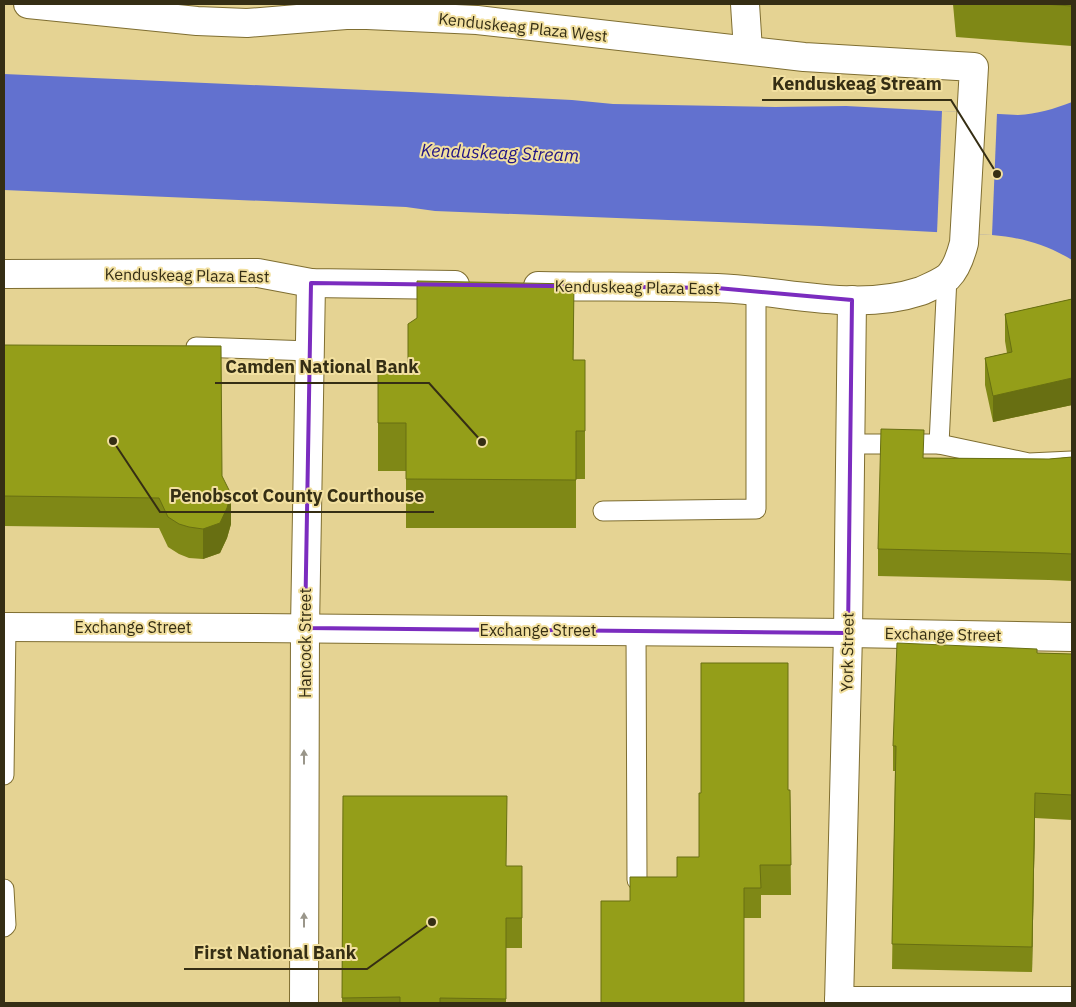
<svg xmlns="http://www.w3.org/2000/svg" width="1076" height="1007" font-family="'IBM Plex Sans',sans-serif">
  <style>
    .water { fill: #6271cf }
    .pier { fill: #e5d393 }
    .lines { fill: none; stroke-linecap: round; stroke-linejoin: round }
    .service-casing { stroke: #7f6e31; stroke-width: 21 }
    .minor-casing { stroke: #7f6e31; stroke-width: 30 }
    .tertiary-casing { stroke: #7f6e31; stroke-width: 30 }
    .service { stroke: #fff; stroke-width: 19 }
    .minor { stroke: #fff; stroke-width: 28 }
    .tertiary { stroke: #fff; stroke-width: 28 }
    .wall { fill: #7f8816 }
    .shaded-wall { fill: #686f12 }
    .building { fill: #949e19; stroke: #686f12 }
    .oneway { fill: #9a968a }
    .marked { fill: none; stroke: #7b2cbf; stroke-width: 4; stroke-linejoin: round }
    .labels { text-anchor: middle; stroke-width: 4; stroke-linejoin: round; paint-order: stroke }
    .street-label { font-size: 16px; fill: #352e14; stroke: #f2e0a0 }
    .water-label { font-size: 18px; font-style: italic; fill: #201486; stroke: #f2e0a0 }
    .leader { fill: none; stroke: #352e14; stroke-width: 2 }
    .callout-dot { fill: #352e14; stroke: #f2e0a0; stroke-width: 2 }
    .callout-label { font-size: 18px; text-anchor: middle; font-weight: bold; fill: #352e14; stroke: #f2e0a0; stroke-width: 4; stroke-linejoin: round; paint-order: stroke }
  </style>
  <rect width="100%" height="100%" fill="#e5d393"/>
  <path class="water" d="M4,74L411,92L572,100L613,104L775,107L846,106L1018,115C1037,114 1054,109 1072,102V260C1045,244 1024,238 992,235L820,226L435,211L406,207L4,190Z"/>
  <path class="pier" d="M942,111L997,113L992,235L937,233Z"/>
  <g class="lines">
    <g class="service-casing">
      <g id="service">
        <path d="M196,347L310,351"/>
        <path d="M850,444H939L947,277"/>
        <path d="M939,444L1029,463L1072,461"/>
        <path d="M603,511L756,509V291"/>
        <path d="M636,631L637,880"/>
        <path d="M4,775L6,627"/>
        <path d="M4,889L6,925L4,927"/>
      </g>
    </g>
    <g class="minor-casing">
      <g id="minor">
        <path d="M28,4L197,21L247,23L346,15H367L477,20L804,57L974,67L964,243C961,255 957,268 948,277C940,283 930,287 921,291C855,313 784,290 717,288C657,286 597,287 538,286"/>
        <path d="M745,4L748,50"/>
        <path d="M4,274L258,273L311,283L455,285"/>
        <path d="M305,628L311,283"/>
        <path d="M839,1001H1072"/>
        <path d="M839,1003L848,633L852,300"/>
      </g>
    </g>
    <g class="tertiary-casing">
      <g id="tertiary">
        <path d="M4,627L256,628L848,633L1072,637"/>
        <path d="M304,1003L305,628"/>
      </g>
    </g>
    <use href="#service" class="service"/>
    <use href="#minor" class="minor"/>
    <use href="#tertiary" class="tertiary"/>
  </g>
  <g class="wall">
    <path d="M953,4H1072V46L956,37Z"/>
    <path d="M1072,299V405L993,422L985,385V358L1007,353L1005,341V314Z"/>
    <path d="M4,345L222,476L231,524L227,538L220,553L203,559L189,558L179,554L168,547L159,528L4,526Z"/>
    <path d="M574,360H585V479H576V528H406V471H378V365H408Z"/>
    <path d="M1072,457V581L1049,580L878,576V549L924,458L1049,459Z"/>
    <path d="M1037,653L1072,654V820L1035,818L1032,972L892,969L895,771H893V746Z"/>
    <path d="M790,790L791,895H761V918H744L630,901L677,877L699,857L701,793Z"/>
    <path d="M343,796L506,866H522V948H506V1003H342Z"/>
  </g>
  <g class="shaded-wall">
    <path d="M574,284V332L573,409Z"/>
    <path d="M1072,378V405L993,422V396Z"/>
    <path d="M231,494V524L227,538L220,553L203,559V529Z"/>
    <path d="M1035,793V818L1032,972V947Z"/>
  </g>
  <g class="building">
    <path d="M1043,4H1072V6Z"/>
    <path d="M417,281L574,284L573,360H585V431H576V480L406,479V423H378V365H408V324L417,318Z"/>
    <path d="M1072,299V378L993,396L985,358L1012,352L1005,314Z"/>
    <path d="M4,345L221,346L222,476L231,494L227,508L220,523L203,529L189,527L179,524L168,517L159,498L4,496Z"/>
    <path d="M881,429L924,430L923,458L1049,459L1072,457V554L1049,553L878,549Z"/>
    <path d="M897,643L1037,649V653L1072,654V795L1035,793L1032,947L892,944L896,746H893Z"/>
    <path d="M701,663H788V790H790L791,865H760L761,888H744V1003H601V901H630V877H677V857H699V793H701Z"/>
    <path d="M343,796H507L506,866H522V918H506V999L440,998V1003H400V997L342,998Z"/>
  </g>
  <defs><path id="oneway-solid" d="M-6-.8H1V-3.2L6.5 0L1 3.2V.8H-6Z" transform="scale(1.25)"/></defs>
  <g class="oneway">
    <use href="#oneway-solid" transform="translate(304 757) rotate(-90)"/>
    <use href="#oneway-solid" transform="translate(304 920) rotate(-90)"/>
  </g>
  <path class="marked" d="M311,283L717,288L852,300L848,633L305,628Z"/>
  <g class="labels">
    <g class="street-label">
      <text transform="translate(523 27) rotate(6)" y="6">Kenduskeag Plaza West</text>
      <text transform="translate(187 275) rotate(1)" y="6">Kenduskeag Plaza East</text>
      <text transform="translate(637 287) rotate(1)" y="6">Kenduskeag Plaza East</text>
      <text x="133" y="633">Exchange Street</text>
      <text x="538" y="636">Exchange Street</text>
      <text transform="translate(943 634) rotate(1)" y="6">Exchange Street</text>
      <text transform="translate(305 643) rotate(-90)" y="6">Hancock Street</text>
      <text transform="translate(847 652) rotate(-89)" y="6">York Street</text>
    </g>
    <g class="water-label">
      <text transform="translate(500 153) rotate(2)" y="6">Kenduskeag Stream</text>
    </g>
  </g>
  <path class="leader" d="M997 174L951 100H762M482 442L429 383H215M113 441L160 512H434M432 922L367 969H184"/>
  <g class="callout-dot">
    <circle cx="997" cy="174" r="5"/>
    <circle cx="482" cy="442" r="5"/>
    <circle cx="113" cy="441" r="5"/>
    <circle cx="432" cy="922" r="5"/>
  </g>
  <g class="callout-label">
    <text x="857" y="90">Kenduskeag Stream</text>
    <text x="322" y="373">Camden National Bank</text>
    <text x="297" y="502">Penobscot County Courthouse</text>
    <text x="275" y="959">First National Bank</text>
  </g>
  <rect width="1076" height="1007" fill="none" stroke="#352e14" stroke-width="10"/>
</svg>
